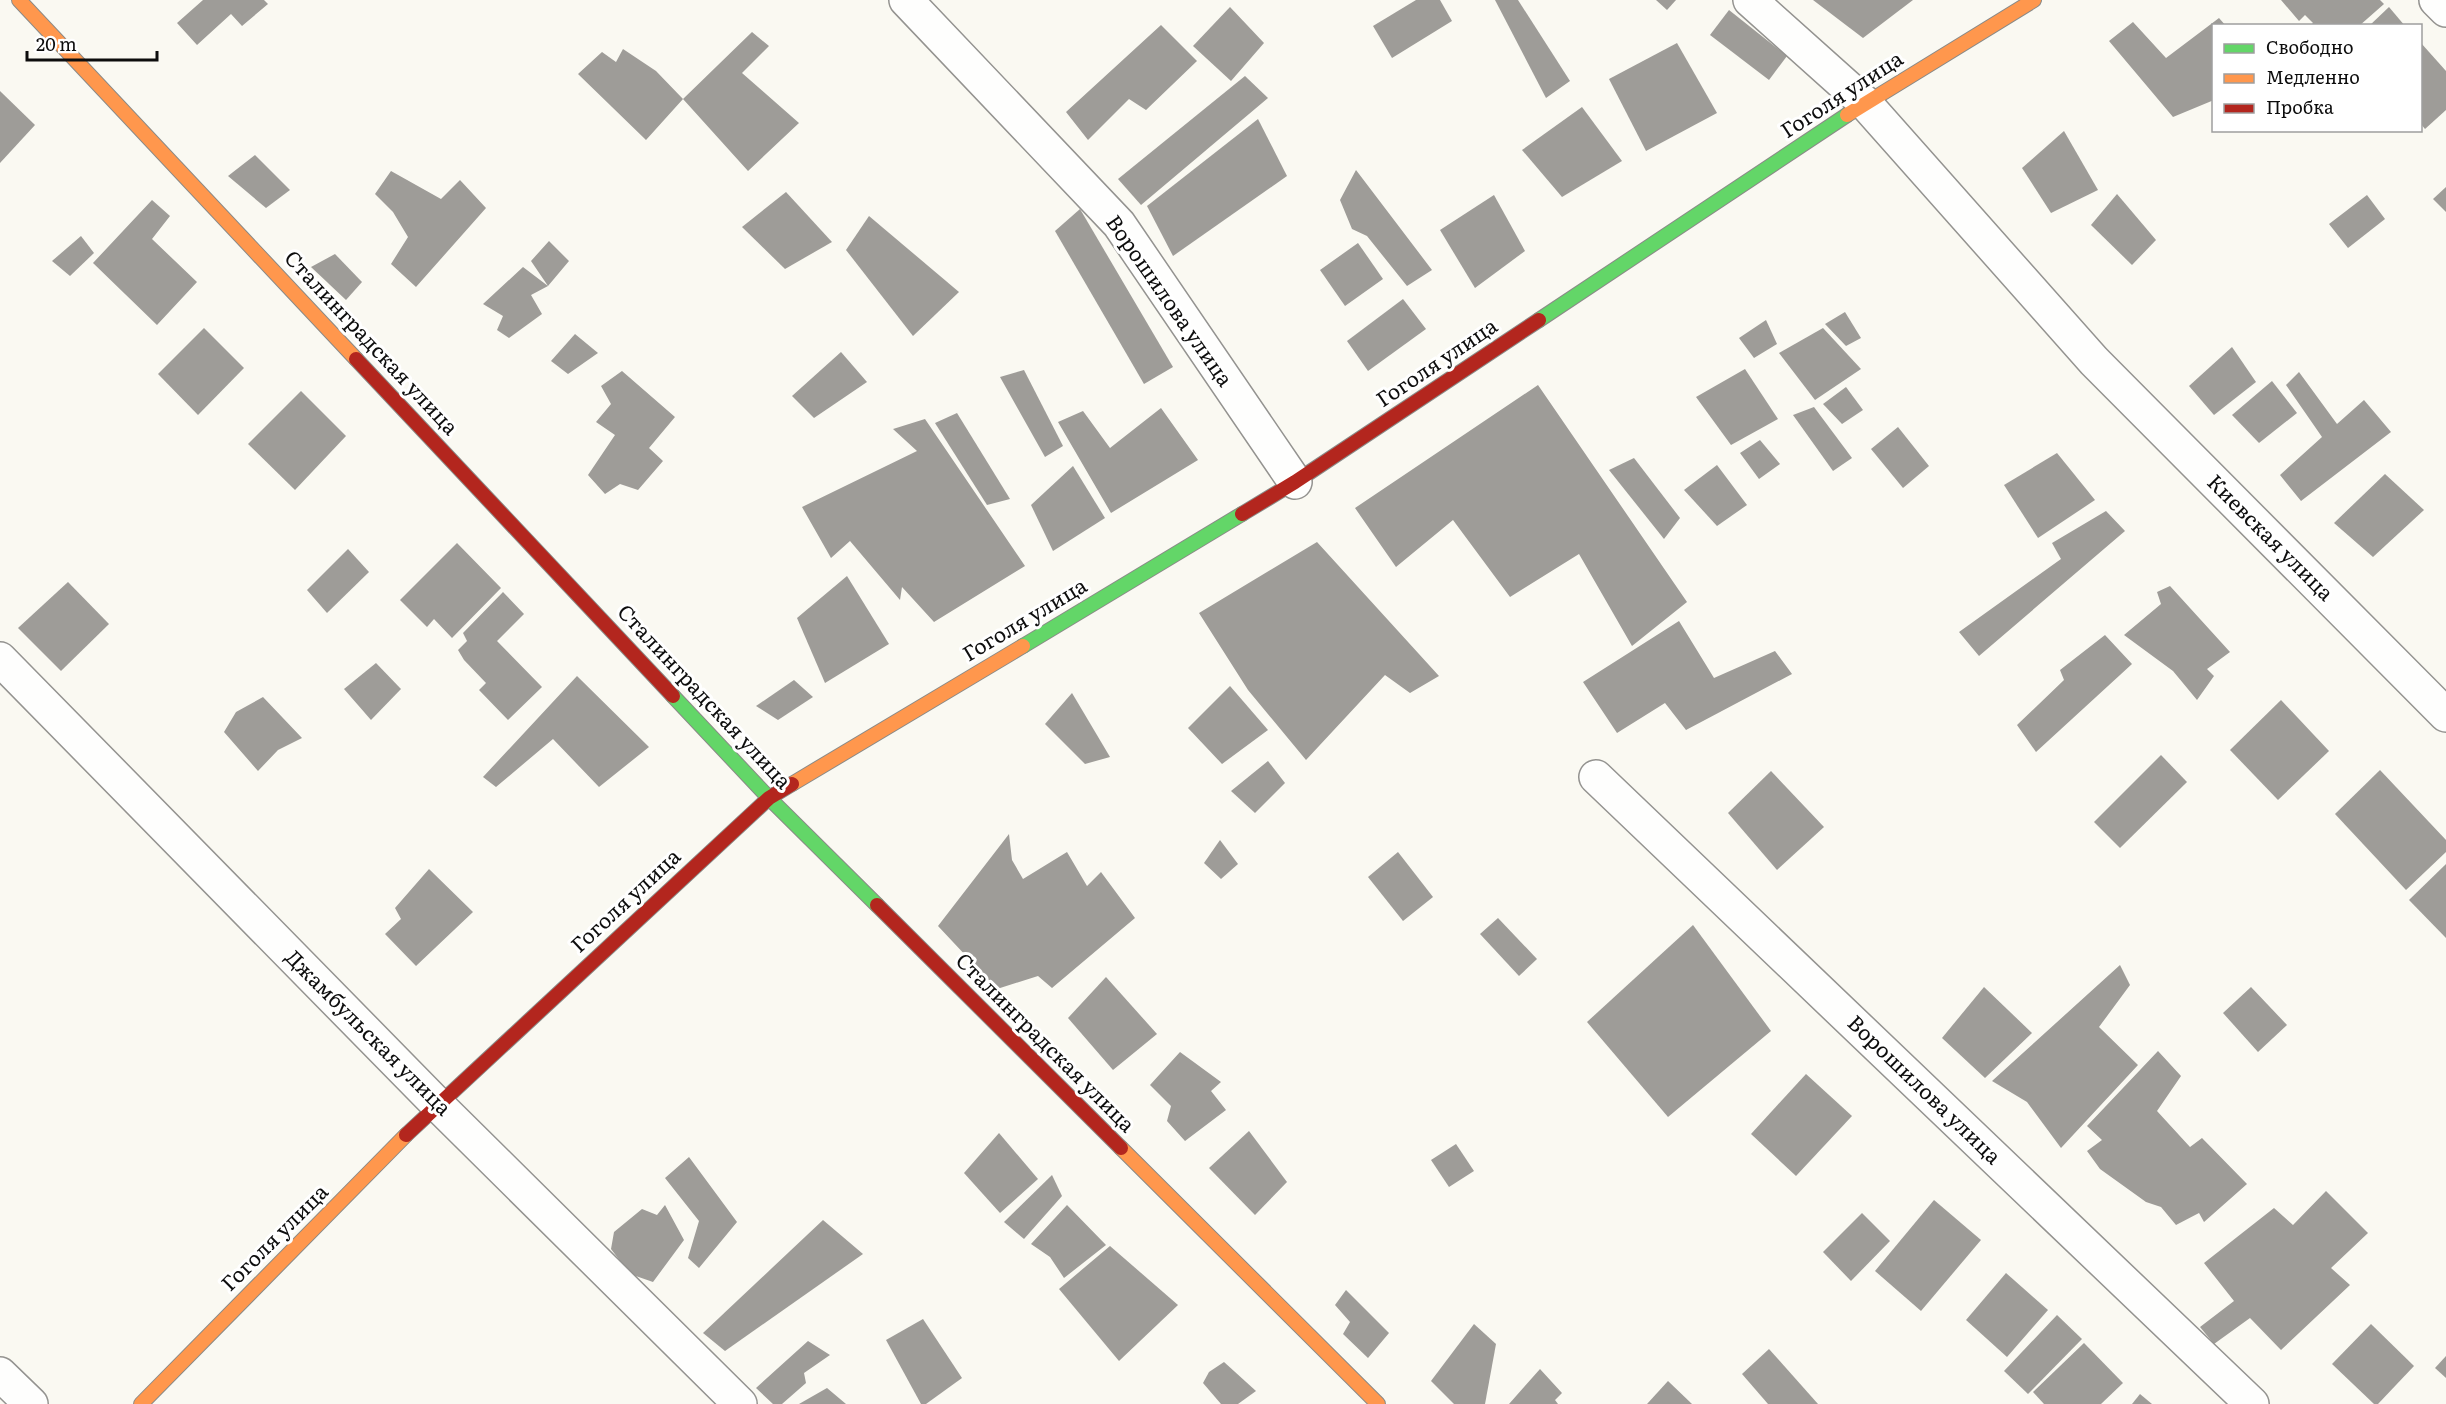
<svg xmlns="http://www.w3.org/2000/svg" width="2446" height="1404" font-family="Literata,serif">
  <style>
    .building { fill: #9e9c98 }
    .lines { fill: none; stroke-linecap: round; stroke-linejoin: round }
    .street-casing { stroke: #949390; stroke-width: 36 }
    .fast-casing { stroke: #8a8a87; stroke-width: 16 }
    .slow-casing { stroke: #8a8a87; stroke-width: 16 }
    .jam-casing { stroke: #8a8a87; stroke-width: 16 }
    .street { stroke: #fefefd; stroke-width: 33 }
    .fast { stroke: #63d668; stroke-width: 14 }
    .slow { stroke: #ff974d; stroke-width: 14 }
    .jam { stroke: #b3261e; stroke-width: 14 }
    .labels { text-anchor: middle; stroke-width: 6; stroke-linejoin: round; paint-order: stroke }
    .street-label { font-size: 21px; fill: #0d0d0d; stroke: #fff }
  </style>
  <rect width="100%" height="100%" fill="#faf9f2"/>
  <g class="building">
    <path d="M203,0H264L268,4L242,26L231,14L197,45L177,23Z"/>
    <path d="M1416,0H1440L1452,21L1392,58L1373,26Z"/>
    <path d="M1495,0H1518L1570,81L1546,98Z"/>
    <path d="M1656,0H1676L1667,10Z"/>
    <path d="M1813,0H1913L1863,38Z"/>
    <path d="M2281,0H2380L2384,4L2359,26H2310L2313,23L2305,15L2299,21Z"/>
    <path d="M1230,7L1264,43L1231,81L1193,46Z"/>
    <path d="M2389,7L2405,26H2369Z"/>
    <path d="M1729,10L1787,56L1769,80L1710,35Z"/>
    <path d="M2219,18L2226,26H2214V100L2173,117L2109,41L2133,22L2166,58Z"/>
    <path d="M1161,25L1197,61L1146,110L1129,99L1088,140L1066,112Z"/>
    <path d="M752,32L769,46L742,73L799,123L748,171L683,99Z"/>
    <path d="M1677,43L1717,113L1646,151L1609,79Z"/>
    <path d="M2421,43L2446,71V110L2425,129L2421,124Z"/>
    <path d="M623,49L656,71L683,99L646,140L578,74L602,52L616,62Z"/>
    <path d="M1245,76L1268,98L1141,205L1118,179Z"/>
    <path d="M0,91L35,125L0,163Z"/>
    <path d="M1582,107L1622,161L1562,197L1522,150Z"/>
    <path d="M1258,119L1287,176L1173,256L1147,206Z"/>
    <path d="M2064,131L2098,190L2051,213L2022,168Z"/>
    <path d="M255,155L290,190L266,208L228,176Z"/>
    <path d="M1356,170L1432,270L1407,286L1367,236L1352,229L1340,200Z"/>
    <path d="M391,171L441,199L460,180L486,208L416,287L391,264L408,237L393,212L375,194Z"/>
    <path d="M2446,187V212L2433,199Z"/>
    <path d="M786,192L832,242L785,269L742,227Z"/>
    <path d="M2117,194L2156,240L2132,265L2091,225Z"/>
    <path d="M1494,195L1525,251L1475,288L1440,230Z"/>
    <path d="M2367,195L2385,219L2348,248L2329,224Z"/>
    <path d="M152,200L170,216L152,239L197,282L157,325L93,263Z"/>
    <path d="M1080,209L1173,367L1144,384L1055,231Z"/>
    <path d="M869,216L959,292L913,336L846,250Z"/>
    <path d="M81,236L94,253L70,276L52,261Z"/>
    <path d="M549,241L569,261L548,286L531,295L542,314L509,338L497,330L503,316L483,304L523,267L548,286L531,261Z"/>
    <path d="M1358,243L1383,279L1345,306L1320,270Z"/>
    <path d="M335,254L362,282L346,300L311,267Z"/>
    <path d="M1403,299L1426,329L1368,371L1347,341Z"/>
    <path d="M1845,312L1861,338L1846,346L1825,324Z"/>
    <path d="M1766,320L1777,344L1754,358L1739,338Z"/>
    <path d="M204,328L244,368L198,415L158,374Z"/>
    <path d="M1823,328L1861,369L1815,400L1779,353Z"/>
    <path d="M575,334L598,353L568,374L551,361Z"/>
    <path d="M2232,347L2256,382L2214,415L2189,386Z"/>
    <path d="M841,352L867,382L814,418L792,396Z"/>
    <path d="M1745,369L1778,419L1731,445L1696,397Z"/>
    <path d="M1024,370L1063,446L1045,457L1000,377Z"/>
    <path d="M622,371L675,417L649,448L663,461L638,490L620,484L605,494L588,475L615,435L596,422L611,404L601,386Z"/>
    <path d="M2299,372L2337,424L2364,400L2391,432L2301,501L2280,475L2322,437L2286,385Z"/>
    <path d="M2272,381L2297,413L2259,443L2232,415Z"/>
    <path d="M1538,385L1687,602L1632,646L1579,554L1510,597L1453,520L1396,567L1355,508Z"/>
    <path d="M1846,387L1863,410L1842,424L1823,404Z"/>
    <path d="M301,391L346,436L295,490L248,444Z"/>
    <path d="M1814,407L1852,458L1833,471L1793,415Z"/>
    <path d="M1161,408L1198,460L1111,513L1058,422L1083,411L1110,448Z"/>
    <path d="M957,413L1010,499L987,505L935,423Z"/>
    <path d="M925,419L1025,566L934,622L902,587L900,600L850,541L831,558L802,507L917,451L893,429Z"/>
    <path d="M1898,427L1929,466L1903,488L1871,449Z"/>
    <path d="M1760,440L1780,464L1759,479L1740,453Z"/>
    <path d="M2057,453L2095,500L2038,538L2004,485Z"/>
    <path d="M1634,458L1680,518L1664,539L1609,470Z"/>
    <path d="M1717,465L1747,505L1717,526L1684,490Z"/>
    <path d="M1073,466L1105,518L1053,551L1031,505Z"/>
    <path d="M2385,474L2424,510L2373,557L2334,523Z"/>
    <path d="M2106,511L2125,531L1979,656L1959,632L2061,559L2052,543Z"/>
    <path d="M1317,542L1439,676L1410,693L1385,675L1306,760L1248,690L1199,613Z"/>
    <path d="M457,543L501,588L452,638L434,619L427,627L400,600Z"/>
    <path d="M348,549L369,572L327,613L307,590Z"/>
    <path d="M847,576L889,644L825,683L797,618Z"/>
    <path d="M68,582L109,624L61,671L18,628Z"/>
    <path d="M2170,586L2230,652L2207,669L2214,676L2197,700L2173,671L2124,635L2161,604L2157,592Z"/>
    <path d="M503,592L524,614L497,641L542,687L508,720L479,690L486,683L464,660L458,650L467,641L463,633Z"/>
    <path d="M1679,621L1714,678L1775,651L1792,674L1686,730L1665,703L1617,733L1583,682Z"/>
    <path d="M2105,635L2132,664L2036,752L2017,725L2064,680L2060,670Z"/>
    <path d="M376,663L401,689L371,720L344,689Z"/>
    <path d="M577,676L649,747L599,787L553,739L496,787L483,777Z"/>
    <path d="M794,680L813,697L778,720L756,706Z"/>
    <path d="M1230,686L1268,730L1222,764L1188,728Z"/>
    <path d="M1072,693L1110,757L1085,764L1045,724Z"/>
    <path d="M263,697L302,738L278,750L258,771L224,732L236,712Z"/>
    <path d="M2281,700L2329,751L2278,800L2230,750Z"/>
    <path d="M2161,755L2187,782L2120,848L2094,822Z"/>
    <path d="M1268,761L1285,783L1255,813L1231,791Z"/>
    <path d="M2380,770L2446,840V852L2406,890L2335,814Z"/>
    <path d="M1771,771L1824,827L1777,870L1728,813Z"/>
    <path d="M1009,834L1012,860L1023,879L1067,852L1087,886L1101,872L1135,918L1052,988L1038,976L997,989L938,926Z"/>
    <path d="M1220,840L1238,864L1221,879L1204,863Z"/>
    <path d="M1398,852L1433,897L1403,921L1368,877Z"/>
    <path d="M2446,864V938L2409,900Z"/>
    <path d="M429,869L473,912L416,966L385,934L401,919L395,908Z"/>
    <path d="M1498,918L1537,959L1519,976L1480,934Z"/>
    <path d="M1693,925L1771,1031L1668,1117L1587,1022Z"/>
    <path d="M2120,965L2130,985L2099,1027L2138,1065L2061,1148L2027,1102L1992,1081Z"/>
    <path d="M1106,977L1157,1034L1113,1070L1068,1018Z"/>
    <path d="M1984,987L2032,1033L1985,1078L1942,1038Z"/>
    <path d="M2251,987L2287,1025L2258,1052L2223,1013Z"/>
    <path d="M2158,1051L2181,1076L2157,1111L2190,1147L2202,1138L2247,1184L2204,1222L2199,1213L2176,1225L2161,1207L2146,1202L2100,1169L2087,1151L2102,1140L2087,1126Z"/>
    <path d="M1180,1052L1221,1082L1211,1091L1226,1110L1185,1141L1167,1121L1171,1106L1150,1085Z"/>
    <path d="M1806,1074L1852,1116L1796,1176L1751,1134Z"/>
    <path d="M1249,1131L1287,1182L1255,1215L1209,1168Z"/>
    <path d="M999,1133L1038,1179L1000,1213L964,1173Z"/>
    <path d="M1456,1144L1474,1171L1449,1187L1431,1160Z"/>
    <path d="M689,1157L737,1222L699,1268L688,1258L699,1221L665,1178Z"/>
    <path d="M1052,1175L1062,1196L1024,1239L1004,1222Z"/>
    <path d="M2326,1191L2368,1233L2331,1268L2350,1285L2281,1350L2250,1318L2214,1344L2200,1327L2234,1301L2204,1263L2274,1208L2293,1225Z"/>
    <path d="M1934,1200L1981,1240L1921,1311L1875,1271Z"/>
    <path d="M665,1205L684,1240L653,1282L630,1274L611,1249L614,1232L642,1209L657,1215Z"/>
    <path d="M1067,1205L1106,1245L1064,1278L1050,1257L1031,1244Z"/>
    <path d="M1862,1213L1890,1241L1851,1281L1823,1252Z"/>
    <path d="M823,1220L863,1254L725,1351L703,1333Z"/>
    <path d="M1110,1246L1178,1305L1119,1361L1059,1289Z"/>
    <path d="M2006,1273L2048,1310L2007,1357L1966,1320Z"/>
    <path d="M1346,1290L1389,1333L1368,1358L1343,1334L1350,1322L1335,1305Z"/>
    <path d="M2057,1315L2082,1339L2028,1394L2004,1371Z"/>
    <path d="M923,1319L962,1378L926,1404H921L886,1340Z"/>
    <path d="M1474,1324L1496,1344L1485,1404H1454L1431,1381Z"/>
    <path d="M2371,1324L2414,1366L2378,1404H2374L2332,1364Z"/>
    <path d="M808,1341L830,1355L804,1373L806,1383L782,1404H773L756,1388Z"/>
    <path d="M2084,1343L2123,1383L2101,1404H2044L2033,1392Z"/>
    <path d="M1769,1349L1818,1404H1768L1742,1374Z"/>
    <path d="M2446,1356V1378L2435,1368Z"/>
    <path d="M1224,1362L1256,1391L1238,1404H1221L1203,1383L1209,1372Z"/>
    <path d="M1540,1369L1562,1393L1555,1400L1558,1404H1509Z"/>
    <path d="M1668,1381L1692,1404H1647Z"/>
    <path d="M827,1388L846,1404H799Z"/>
    <path d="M2140,1394L2152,1404H2132Z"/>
  </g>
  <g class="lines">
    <g class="street-casing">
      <g id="street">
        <path d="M906,0L1119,224L1295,482"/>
        <path d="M1750,0L1865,103L2094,361L2446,715"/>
        <path d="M2436,0L2446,10"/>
        <path d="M0,659L437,1104L740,1404"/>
        <path d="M1596,777L2252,1404"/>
        <path d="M0,1374L31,1404"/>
      </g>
    </g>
    <g class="fast-casing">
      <g id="fast">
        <path d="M1539,320L1847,115"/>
        <path d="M1023,646L1242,514"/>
        <path d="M673,696L769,798L877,905"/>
      </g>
    </g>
    <g class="slow-casing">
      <g id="slow">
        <path d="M19,0L356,359"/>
        <path d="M1847,115L2034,0"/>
        <path d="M792,784L1023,646"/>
        <path d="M1121,1148L1378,1404"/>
        <path d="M141,1404L406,1135"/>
      </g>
    </g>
    <g class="jam-casing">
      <g id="jam">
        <path d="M356,359L673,696"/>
        <path d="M1242,514L1295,482L1539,320"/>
        <path d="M877,905L1121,1148"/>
        <path d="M406,1135L769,798L792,784"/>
      </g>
    </g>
    <use href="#street" class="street"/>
    <use href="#fast" class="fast"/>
    <use href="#slow" class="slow"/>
    <use href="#jam" class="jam"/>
  </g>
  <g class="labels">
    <g class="street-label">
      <text transform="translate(1842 95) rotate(-33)" y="7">Гоголя улица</text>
      <text transform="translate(1169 301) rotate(55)" y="7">Ворошилова улица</text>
      <text transform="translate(371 343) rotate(47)" y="7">Сталинградская улица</text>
      <text transform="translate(1437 363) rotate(-34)" y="7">Гоголя улица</text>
      <text transform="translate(2270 538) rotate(45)" y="7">Киевская улица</text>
      <text transform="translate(1025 620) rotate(-31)" y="7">Гоголя улица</text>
      <text transform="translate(704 697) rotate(47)" y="7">Сталинградская улица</text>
      <text transform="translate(626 901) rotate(-43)" y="7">Гоголя улица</text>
      <text transform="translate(368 1033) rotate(45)" y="7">Джамбульская улица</text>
      <text transform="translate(1045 1043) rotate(45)" y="7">Сталинградская улица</text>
      <text transform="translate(1924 1090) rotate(44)" y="7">Ворошилова улица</text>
      <text transform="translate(275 1238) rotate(-45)" y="7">Гоголя улица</text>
    </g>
  </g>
  <rect x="2212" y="24" width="210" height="108" fill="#ffffff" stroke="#9e9e9e" stroke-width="1.5"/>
  <rect x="2224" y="44" width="30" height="9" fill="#63d668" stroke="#9e9e9e" stroke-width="1.5"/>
  <text x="2266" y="54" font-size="18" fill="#0d0d0d">Свободно</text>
  <rect x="2224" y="74" width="30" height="9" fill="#ff974d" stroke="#9e9e9e" stroke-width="1.5"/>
  <text x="2266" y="84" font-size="18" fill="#0d0d0d">Медленно</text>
  <rect x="2224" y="104" width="30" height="9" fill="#b3261e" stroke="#9e9e9e" stroke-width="1.5"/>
  <text x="2266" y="114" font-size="18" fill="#0d0d0d">Пробка</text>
  <path d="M27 51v9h130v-9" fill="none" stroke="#0d0d0d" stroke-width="3"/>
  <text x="36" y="51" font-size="18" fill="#0d0d0d" stroke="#ffffff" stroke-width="4.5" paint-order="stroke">20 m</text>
</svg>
